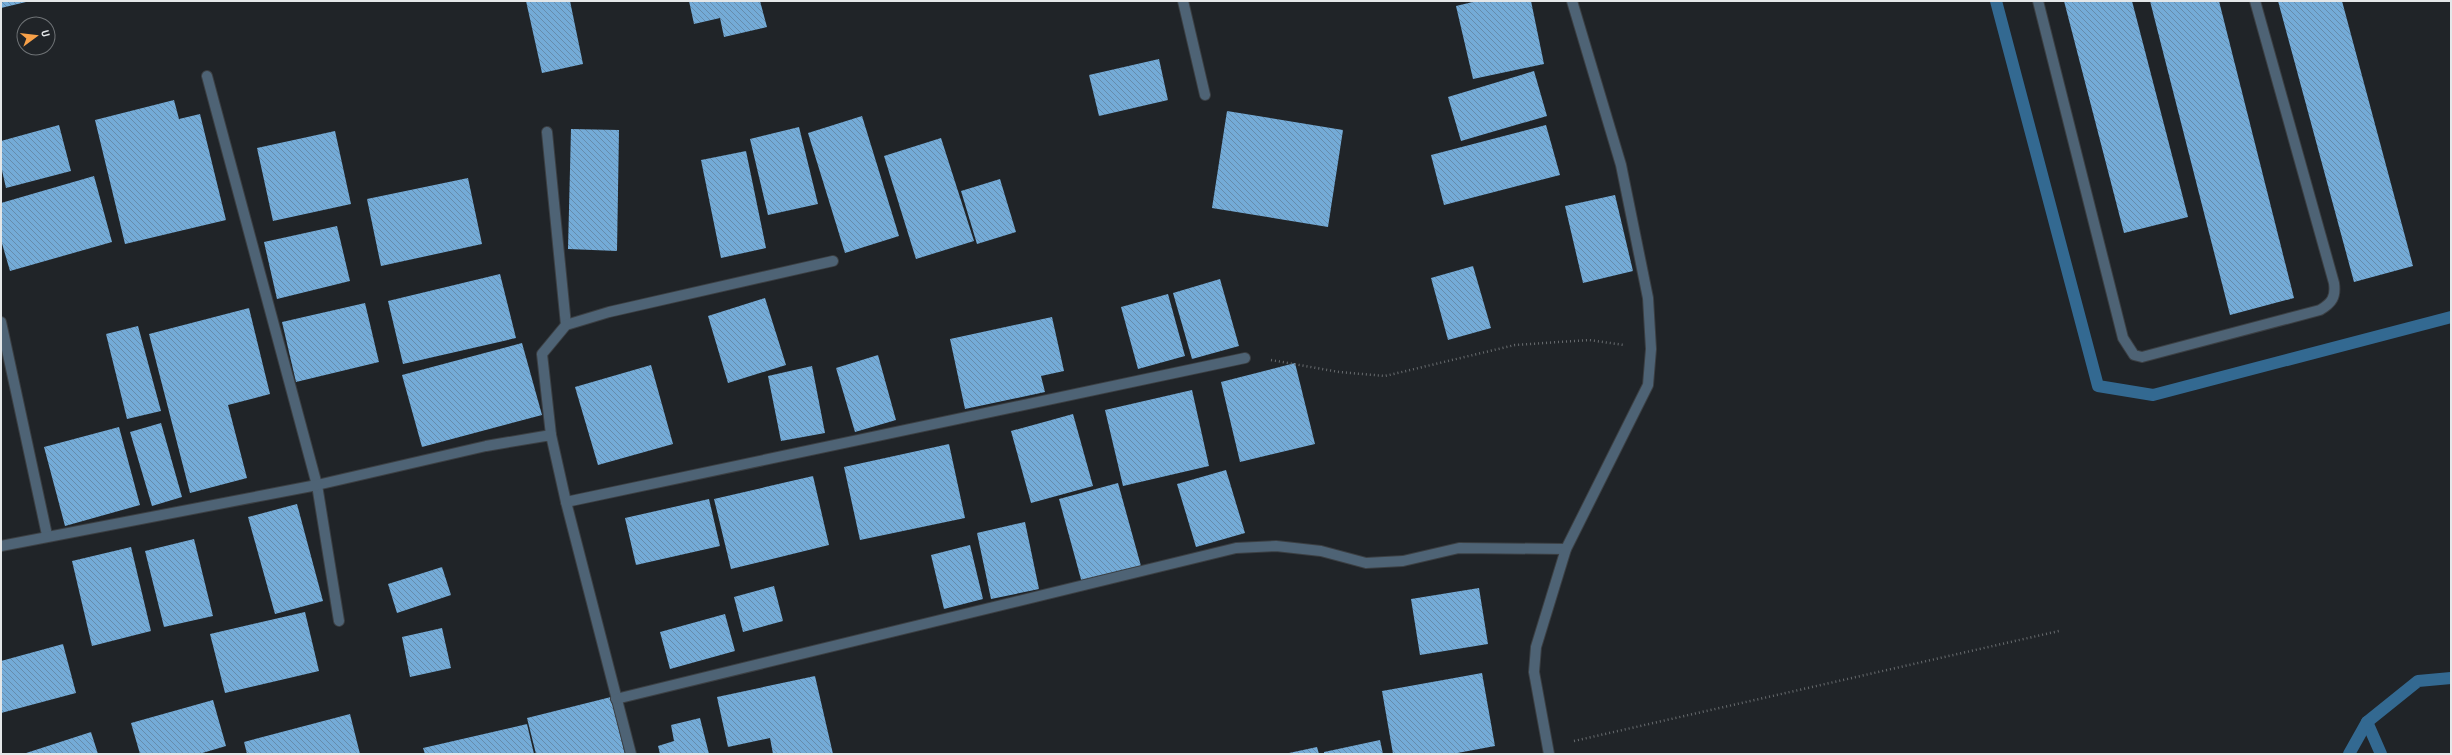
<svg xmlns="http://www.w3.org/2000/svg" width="2452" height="755" font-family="'Archivo Narrow',sans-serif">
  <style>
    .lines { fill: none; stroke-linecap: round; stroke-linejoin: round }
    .stream { stroke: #336991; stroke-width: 12 }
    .building { fill: url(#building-back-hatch) }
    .minor-casing { stroke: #3b3f43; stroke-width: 12 }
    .path { stroke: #686c6f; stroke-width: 2.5; stroke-dasharray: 1 3; stroke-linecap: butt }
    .minor { stroke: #4e6375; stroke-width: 10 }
  </style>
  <defs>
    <pattern id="building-back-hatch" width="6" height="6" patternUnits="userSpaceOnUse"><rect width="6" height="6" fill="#74abd7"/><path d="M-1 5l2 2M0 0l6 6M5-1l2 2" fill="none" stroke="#668cac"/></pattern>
  </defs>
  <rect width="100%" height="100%" fill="#202428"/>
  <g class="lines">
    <g class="stream">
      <path d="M1996,1L2098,386L2153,395L2451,317"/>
      <path d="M2367,722L2381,754"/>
      <path d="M2349,754L2367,722L2418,681L2451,678"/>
    </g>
  </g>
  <g class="building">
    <path d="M1,1H26V2L1,8Z"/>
    <path d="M526,1H570L583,64L542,73Z"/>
    <path d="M689,1H760L767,27L724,37L720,18L694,24Z"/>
    <path d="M1477,1H1531L1544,64L1473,79L1456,6Z"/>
    <path d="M2064,1H2132L2188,217L2124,233Z"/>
    <path d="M2150,1H2219L2294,298L2230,315Z"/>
    <path d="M2278,1H2342L2413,266L2354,282Z"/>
    <path d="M1159,59L1168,100L1099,116L1089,75Z"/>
    <path d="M1534,71L1547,116L1461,141L1448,97Z"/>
    <path d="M174,100L179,119L200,114L226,220L125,244L95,120Z"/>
    <path d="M1227,111L1343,130L1328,227L1212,208Z"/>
    <path d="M862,116L899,236L845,253L808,133Z"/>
    <path d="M59,125L71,171L6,188L1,166V141Z"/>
    <path d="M1546,125L1560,175L1444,205L1431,155Z"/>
    <path d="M799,127L818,204L768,215L750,139Z"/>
    <path d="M571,129L619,130L617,251L568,249Z"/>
    <path d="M335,131L351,204L273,221L257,148Z"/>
    <path d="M941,138L974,241L916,259L884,156Z"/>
    <path d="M746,151L766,248L721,258L701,160Z"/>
    <path d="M94,176L112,242L10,271L1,240V203Z"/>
    <path d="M468,178L482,244L381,266L367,199Z"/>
    <path d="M1000,179L1016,232L977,244L961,191Z"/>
    <path d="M1615,195L1633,271L1583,283L1565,206Z"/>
    <path d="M337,226L350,281L277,299L264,242Z"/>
    <path d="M1473,266L1491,328L1448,340L1431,278Z"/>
    <path d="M500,274L516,338L403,364L388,301Z"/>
    <path d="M1220,279L1239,346L1192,359L1173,293Z"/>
    <path d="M1168,294L1185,356L1138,369L1121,307Z"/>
    <path d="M765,298L786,365L728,383L708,316Z"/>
    <path d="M365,303L379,362L296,382L282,322Z"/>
    <path d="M249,308L270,394L228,405L247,478L190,493L149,334Z"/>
    <path d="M1052,317L1064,371L1041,376L1045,392L965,409L950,339Z"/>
    <path d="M138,326L161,411L127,419L106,334Z"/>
    <path d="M522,343L542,415L422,447L402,375Z"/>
    <path d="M878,355L896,420L855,432L836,368Z"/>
    <path d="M1295,363L1315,444L1240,462L1221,382Z"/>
    <path d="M651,365L673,444L598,465L575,387Z"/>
    <path d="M812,366L825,433L781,441L768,376Z"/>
    <path d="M1192,390L1209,466L1123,486L1105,410Z"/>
    <path d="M1073,414L1093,486L1031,503L1011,431Z"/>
    <path d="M161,423L182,497L152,506L130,432Z"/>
    <path d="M119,427L140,505L65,526L44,447Z"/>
    <path d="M949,444L965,518L860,540L844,467Z"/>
    <path d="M1226,470L1245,533L1196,547L1177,484Z"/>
    <path d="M813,476L829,545L731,569L714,499Z"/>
    <path d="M1118,483L1141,566L1082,583L1059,499Z"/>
    <path d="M709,499L720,546L636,565L625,518Z"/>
    <path d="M297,504L323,601L275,614L248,517Z"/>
    <path d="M1025,522L1039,589L991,599L977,533Z"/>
    <path d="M194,539L213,616L164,627L145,551Z"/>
    <path d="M970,545L983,599L944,609L931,555Z"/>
    <path d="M131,547L151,631L92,646L72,561Z"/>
    <path d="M442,567L451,595L397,613L388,584Z"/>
    <path d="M774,586L783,621L743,632L734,597Z"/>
    <path d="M1479,588L1488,644L1420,655L1411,599Z"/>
    <path d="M305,612L319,671L225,693L210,634Z"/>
    <path d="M725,614L735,651L670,669L660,632Z"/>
    <path d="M442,628L451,668L410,677L402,637Z"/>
    <path d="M63,644L76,693L1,713V661Z"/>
    <path d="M1482,673L1495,746L1452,754H1393L1382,691Z"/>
    <path d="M815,676L833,754H773L770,738L728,747L717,697Z"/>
    <path d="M611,697L625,754H536L527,718Z"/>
    <path d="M213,700L226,746L199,754H140L131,723Z"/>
    <path d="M350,714L360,754H247L244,742Z"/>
    <path d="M700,718L709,754H660L658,746L674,741L671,725Z"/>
    <path d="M527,724L534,754H425L423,748Z"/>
    <path d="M91,732L98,754H23Z"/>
    <path d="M1380,740L1383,754H1324V752Z"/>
    <path d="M1317,747L1319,754H1289V753Z"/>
  </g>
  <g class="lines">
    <g class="minor-casing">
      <g id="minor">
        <path d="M1183,1L1205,95"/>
        <path d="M2038,1L2123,338L2134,355L2142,357L2320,310C2332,303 2336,297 2334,283L2255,1"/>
        <path d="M207,76L317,485L339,621"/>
        <path d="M547,132L566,325"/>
        <path d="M1,322L47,535"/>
        <path d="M551,435L542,354L566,325L609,312L833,261"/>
        <path d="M566,502L1245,358"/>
        <path d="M1,546L317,485L486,446L551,435L566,502L631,754"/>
        <path d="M616,699L1236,548L1276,546L1321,551L1366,563L1403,561L1459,548L1566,549"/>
        <path d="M1549,754L1534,672L1536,647L1566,549L1648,385L1651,349L1648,298L1621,165L1572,1"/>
      </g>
    </g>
    <g class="path">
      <path d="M1271,360L1339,372L1385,376L1515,345L1589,340L1624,345"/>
      <path d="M1574,741L2059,631"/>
    </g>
    <use href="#minor" class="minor"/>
  </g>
  <rect width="2452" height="755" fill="none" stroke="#e4e7e9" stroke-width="4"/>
  <g transform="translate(36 36) rotate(75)"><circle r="19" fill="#202428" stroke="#6e7275"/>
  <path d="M0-3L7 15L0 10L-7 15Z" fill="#f7a149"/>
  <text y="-6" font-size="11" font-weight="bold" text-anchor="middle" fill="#e4e7e9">U</text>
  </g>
</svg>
